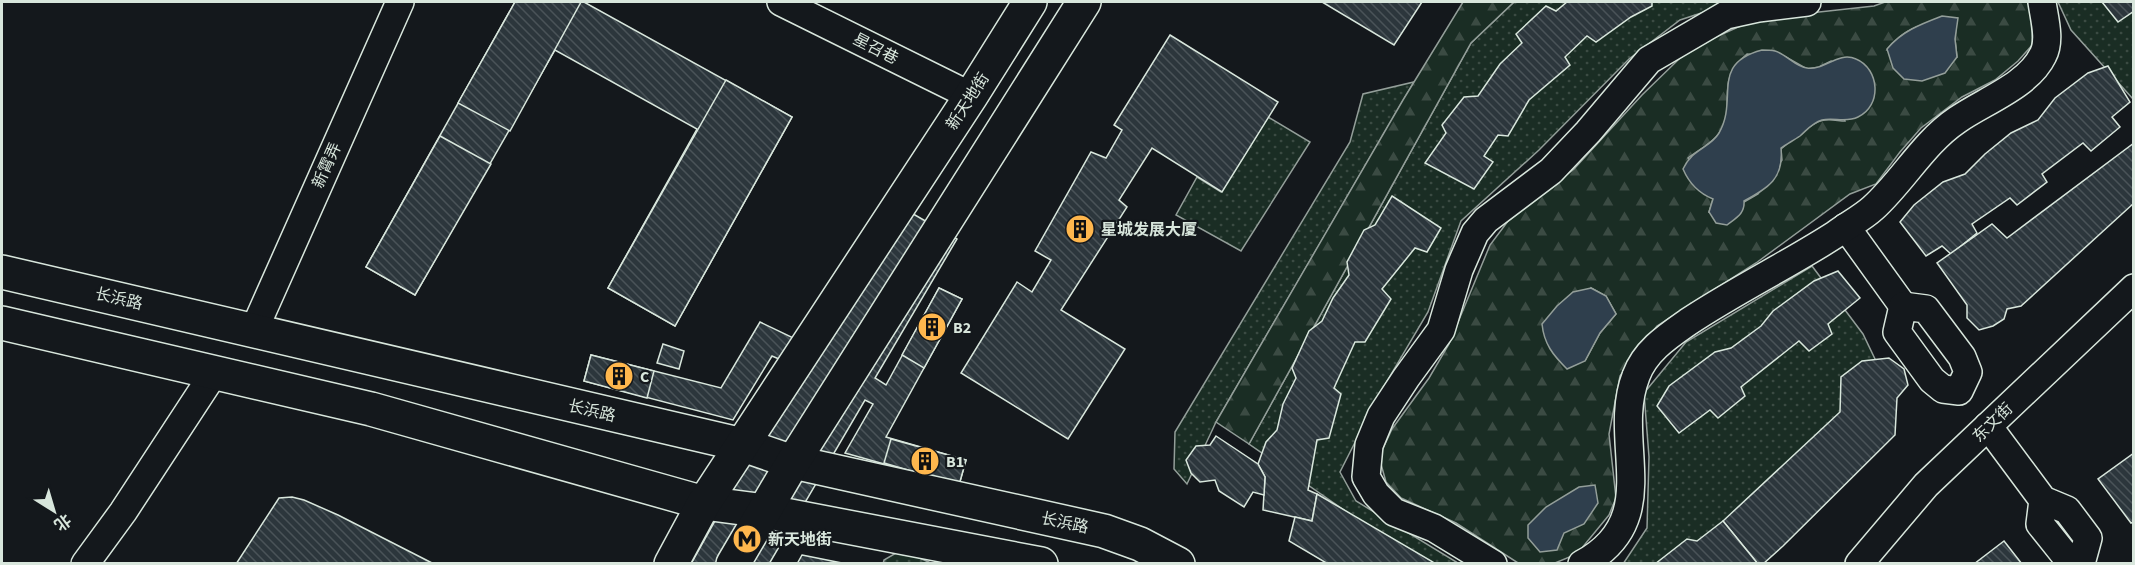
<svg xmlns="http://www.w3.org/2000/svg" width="2135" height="565" font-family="'Source Sans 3','Noto Sans SC',sans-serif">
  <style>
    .grass { fill: url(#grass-dots); stroke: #939e99; stroke-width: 1.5 }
    .forest { fill: url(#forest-firs); stroke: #939e99; stroke-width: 1.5; fill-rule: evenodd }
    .water { fill: #2f3f4d; stroke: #939e99; stroke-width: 1.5 }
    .building { fill: url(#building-back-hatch); stroke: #d8e6dc; stroke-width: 1.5 }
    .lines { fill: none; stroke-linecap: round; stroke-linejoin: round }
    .minor-casing { stroke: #d8e6dc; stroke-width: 30 }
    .major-casing { stroke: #d8e6dc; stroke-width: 36 }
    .minor { stroke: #14181c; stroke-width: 27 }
    .major { stroke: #14181c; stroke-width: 33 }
    .labels { text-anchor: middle; stroke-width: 4.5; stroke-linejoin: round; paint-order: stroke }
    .street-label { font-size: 16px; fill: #d8e6dc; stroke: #14181c }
    .poi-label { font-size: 16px; font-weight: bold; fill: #d8e6dc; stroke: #14181c; text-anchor: start }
  </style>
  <defs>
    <pattern id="grass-dots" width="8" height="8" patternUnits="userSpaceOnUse" patternTransform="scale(1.5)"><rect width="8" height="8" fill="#1a2d24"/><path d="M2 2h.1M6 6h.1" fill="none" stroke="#3b4b43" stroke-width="1.8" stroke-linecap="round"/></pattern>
    <pattern id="forest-firs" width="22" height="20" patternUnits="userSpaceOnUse" patternTransform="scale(1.5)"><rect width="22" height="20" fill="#1a2d24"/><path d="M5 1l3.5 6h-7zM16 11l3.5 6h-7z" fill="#3b4b43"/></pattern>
    <pattern id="building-back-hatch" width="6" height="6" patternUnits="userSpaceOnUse" patternTransform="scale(1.5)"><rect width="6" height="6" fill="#2c363c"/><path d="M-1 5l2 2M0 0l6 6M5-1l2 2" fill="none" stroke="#4a5358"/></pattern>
  </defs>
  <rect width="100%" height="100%" fill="#14181c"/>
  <g class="grass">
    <path d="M1514,2H1735L1680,20L1629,59L1539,150L1461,221L1428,312L1380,393L1340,472L1356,501L1458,563H1420L1249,444L1471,43Z"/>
    <path d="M2058,2H2133V99L2071,30Z"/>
    <path d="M1414,82L1216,422L1187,484L1174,469L1175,432L1350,142L1363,94Z"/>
    <path d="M1268,117L1310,142L1241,251L1176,215L1197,177L1221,192Z"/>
    <path d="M1812,266L1863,334L1887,384L1680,563L1623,564L1647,528L1649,457L1644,393L1686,342Z"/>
    <path d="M901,550L931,563L883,564L884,560Z"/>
  </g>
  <g class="forest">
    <path d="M1463,2H1514L1471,43L1249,444L1216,422L1403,100Z"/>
    <path d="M1885,2H2027L2032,11L2034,43L2018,61L1995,80L1962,97L1921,128L1900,152L1876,184L1850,194L1756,263L1657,326L1640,347L1620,376L1609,434L1616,498L1609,515L1577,554L1555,563H1518L1456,523L1401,498L1386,482L1379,457L1392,429L1429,378L1449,344L1490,245L1508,221L1574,169L1642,95L1679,59L1698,45L1756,19L1874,6ZM1957,18L1955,39L1957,57L1887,50C1907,24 1928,23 1957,18ZM1747,54L1786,57L1807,69L1819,67L1831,61L1845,121C1839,121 1832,119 1825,120C1815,120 1790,141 1781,149L1782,160L1758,194L1744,202L1709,212L1713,199L1688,158C1697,151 1711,144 1718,135C1739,105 1712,83 1747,54ZM1591,288L1606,296L1616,314L1600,333L1585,361Z"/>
  </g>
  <g class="water">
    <path d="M1942,16L1958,18L1955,39L1957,57L1945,73L1922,81L1904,79L1893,68L1887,49C1902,31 1921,24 1942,16Z"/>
    <path d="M1762,50C1766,50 1771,50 1775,51C1786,54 1796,67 1807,68C1824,71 1838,51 1856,59C1880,69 1882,106 1858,117C1846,123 1833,117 1822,120C1812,123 1807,130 1800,136C1794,140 1787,144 1781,148C1784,179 1768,188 1744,201C1745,214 1736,218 1727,225L1716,223L1709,212L1713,199C1698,193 1689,183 1683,169C1692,149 1710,148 1719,133C1739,99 1709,64 1762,50Z"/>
    <path d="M1591,288L1606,296L1616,314L1600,333L1585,361L1567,369C1553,355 1544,344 1542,324L1557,306L1573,292Z"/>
    <path d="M1595,485L1598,503L1584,524L1564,533L1557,550L1540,552L1528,538V525L1546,507L1579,487Z"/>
  </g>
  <g class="building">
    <path d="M515,2H584L792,117L675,326L608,288L697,129L555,50L415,295L366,267Z"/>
    <path d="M515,2H581L510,131L458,103Z"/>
    <path d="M1322,2H1422L1394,45Z"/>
    <path d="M1567,2H1652V6L1631,17L1596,42L1587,36L1565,57L1570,65L1529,100L1508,136L1498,135L1484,156L1493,162L1474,189L1425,163L1446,133L1442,125L1464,97L1478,96L1500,64L1522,43L1516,34L1546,6L1556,11Z"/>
    <path d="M2102,2H2134V11L2118,22Z"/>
    <path d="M1170,35L1278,102L1222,192L1152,148L1119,200L1127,207L1061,310L1125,349L1068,439L961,373L1017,282L1032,292L1051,260L1035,251L1091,152L1106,158L1122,130L1114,125Z"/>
    <path d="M2108,66L2130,102L2112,117L2120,127L2091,151L2083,143L2042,174L2047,182L2017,205L2010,198L1972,224L1977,233L1951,254L1942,246L1926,256L1900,222L1914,205L1943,182L1965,174L1985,154L2011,133L2038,120L2055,98L2088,73Z"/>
    <path d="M726,80L792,117L675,326L608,288Z"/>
    <path d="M440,136L491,164L415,295L366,267Z"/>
    <path d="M2134,143V203L2021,306L2007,309L2004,319L1993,326L1979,330L1967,318V305L1937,263L1992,224L2007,238Z"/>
    <path d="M1392,196L1441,228L1427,252L1415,248L1382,289L1391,299L1365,342H1355L1334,388L1341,394L1329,438L1317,440L1308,490L1317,494L1312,521L1263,510L1265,477L1258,464L1266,442L1277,430L1283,404L1296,378L1292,368L1309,331L1322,321L1333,298L1349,275L1347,262L1364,230L1375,225Z"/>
    <path d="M894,203L957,239L875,378L886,385L939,288L962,299L886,437L966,460L959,485L845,453L873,404L865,400L769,564H691L800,368L772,356L733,420L584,381L591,355L721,388L760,322L812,347Z"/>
    <path d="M1838,271L1860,298L1828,324L1832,334L1809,351L1799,341L1741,387L1745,396L1718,418L1710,410L1679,433L1657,406L1669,386L1715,352L1731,348L1761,326L1773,311L1814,281Z"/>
    <path d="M939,288L962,299L924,368L902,355Z"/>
    <path d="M663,344L684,351L679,369L657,363Z"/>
    <path d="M591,355L654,371L647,398L584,381Z"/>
    <path d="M1889,358L1904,369L1908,385L1897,398L1895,435L1783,546L1763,564H1758L1723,521L1840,412L1841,377L1862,361Z"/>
    <path d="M1216,436L1258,464L1265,477L1264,495L1253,492L1244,507L1219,491L1215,480L1200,482L1191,473L1186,460L1196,446L1210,445Z"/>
    <path d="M891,439L966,460L959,485L884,463Z"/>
    <path d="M2134,453V522L2131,523L2098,479Z"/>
    <path d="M1317,494L1433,562L1435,564H1328L1289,541L1295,517L1312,521Z"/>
    <path d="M292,497L304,500L338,515L434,564H236L279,498Z"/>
    <path d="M1723,521L1758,564H1655L1687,539L1697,541Z"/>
    <path d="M2004,541L2022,564H1974Z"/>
    <path d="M802,555L847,564H797Z"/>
  </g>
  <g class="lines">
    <g class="minor-casing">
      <g id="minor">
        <path d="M781,2L971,96"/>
        <path d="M1846,227L1903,306"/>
        <path d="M1903,306L1926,309L1962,357L1968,372L1959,391L1943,389L1932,380L1897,332Z"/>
        <path d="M254,330L400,2"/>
        <path d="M1988,426L2043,500L2067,510L2088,538L2082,560L2064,554L2040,524L2043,500"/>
        <path d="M85,564L123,512L214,373"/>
        <path d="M1493,564L1434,528L1394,512L1376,494L1366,477L1369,445L1381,416L1406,378L1441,330L1459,270L1475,233L1486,220L1551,171L1588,132L1649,60L1726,15L1758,8L1807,2"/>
        <path d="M1582,564C1666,519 1610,442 1636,376C1645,351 1668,336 1688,322C1736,290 1788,265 1836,234C1848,225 1862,218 1873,208C1903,181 1923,143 1957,120C1984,101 2028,86 2043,55C2051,40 2044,17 2042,2"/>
        <path d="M1859,564L1926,485L2134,288"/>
      </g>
    </g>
    <g class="major-casing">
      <g id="major">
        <path d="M2,272L743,445L793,462L1104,531L1140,544L1178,564"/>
        <path d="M2,323L371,409L704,503L764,511L1041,564"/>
        <path d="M671,564L704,503L971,96L1030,2"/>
        <path d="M733,564L793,462L1084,2"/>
      </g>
    </g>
    <use href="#minor" class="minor"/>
    <use href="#major" class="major"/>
  </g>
  <defs>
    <g id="building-disc" transform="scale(1.5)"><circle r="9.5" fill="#ffb74d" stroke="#14181c"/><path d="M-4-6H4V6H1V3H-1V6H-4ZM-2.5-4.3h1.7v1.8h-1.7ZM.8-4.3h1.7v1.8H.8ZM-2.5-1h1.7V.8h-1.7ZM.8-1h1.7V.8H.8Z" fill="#111"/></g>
    <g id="metro-disc" transform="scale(1.5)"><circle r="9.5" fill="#ffb74d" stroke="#14181c"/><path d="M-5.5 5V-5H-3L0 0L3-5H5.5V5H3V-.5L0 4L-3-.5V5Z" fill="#111"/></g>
  </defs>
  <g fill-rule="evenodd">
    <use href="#building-disc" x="1080" y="229"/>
    <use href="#building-disc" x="932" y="327"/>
    <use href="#building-disc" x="619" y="376"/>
    <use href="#building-disc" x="925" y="461"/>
    <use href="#metro-disc" x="747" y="539"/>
  </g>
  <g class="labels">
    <g class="street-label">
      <text transform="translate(876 48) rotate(27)" y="6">星召巷</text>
      <text transform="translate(967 101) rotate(-57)" y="6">新天地街</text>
      <text transform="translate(326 165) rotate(-66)" y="6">新霄弄</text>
      <text transform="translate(119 298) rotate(13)" y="6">长浜路</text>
      <text transform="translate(592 410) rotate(13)" y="6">长浜路</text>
      <text transform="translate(1992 422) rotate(-44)" y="6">东文街</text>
      <text transform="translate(1065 522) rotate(12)" y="6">长浜路</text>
    </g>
    <g class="poi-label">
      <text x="1101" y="235">星城发展大厦</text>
      <text x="953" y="333">B2</text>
      <text x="640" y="382">C</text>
      <text x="946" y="467">B1</text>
      <text x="768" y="545">新天地街</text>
    </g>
  </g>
  <rect width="2135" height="565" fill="none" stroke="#d8e6dc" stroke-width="6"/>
  <g transform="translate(54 511) rotate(143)" stroke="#14181c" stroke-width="4.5" paint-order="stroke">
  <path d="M0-4.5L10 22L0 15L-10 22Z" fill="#d8e6dc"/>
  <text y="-9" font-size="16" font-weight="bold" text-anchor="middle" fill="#d8e6dc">北</text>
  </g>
</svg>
